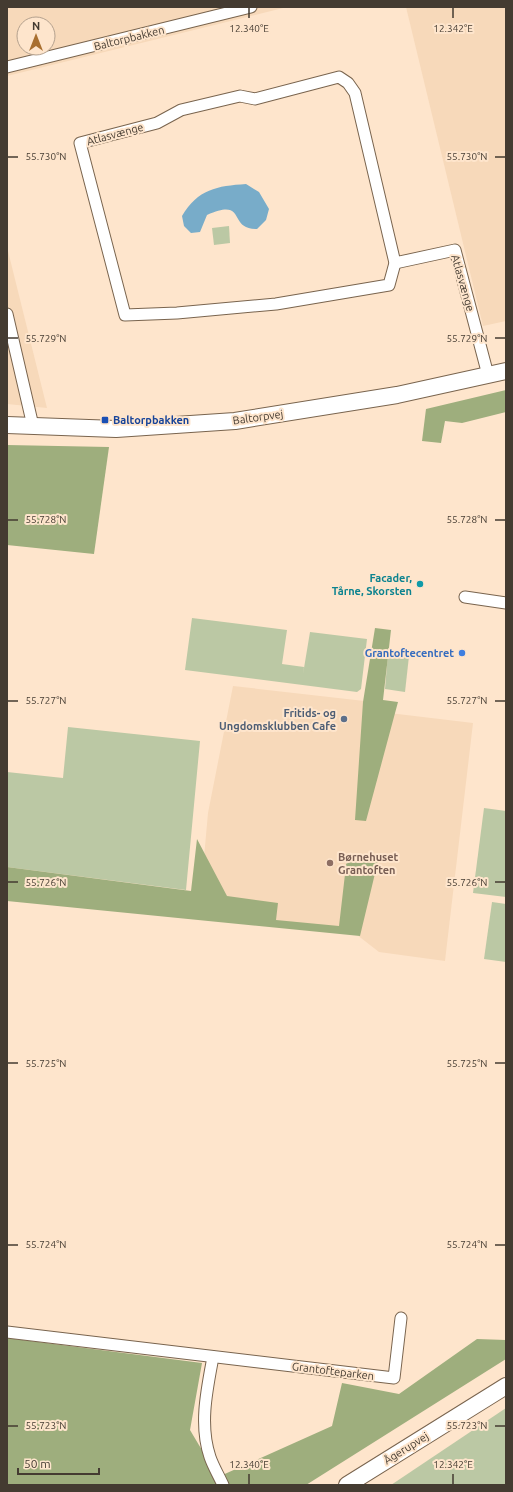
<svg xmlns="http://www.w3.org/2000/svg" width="513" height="1492" font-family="Ubuntu,sans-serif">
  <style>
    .built { fill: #f7d9ba; fill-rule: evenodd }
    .green { fill: #bbc8a4 }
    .forest { fill: #9eae7d }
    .water { fill: #78acc9 }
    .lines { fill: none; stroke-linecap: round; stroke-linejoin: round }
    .street-casing { stroke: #79644e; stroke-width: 13 }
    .secondary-casing { stroke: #79644e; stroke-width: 18 }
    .street { stroke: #fff; stroke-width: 11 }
    .secondary { stroke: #fff; stroke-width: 16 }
    .ticks { fill: none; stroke: #443b31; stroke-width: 1.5 }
    .transit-dot { fill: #1a4fb4; stroke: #fee5cc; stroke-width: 1.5 }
    .culture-dot { fill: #0f9aa8; stroke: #fee5cc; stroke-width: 1.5 }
    .shop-dot { fill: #3f7fe0; stroke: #fee5cc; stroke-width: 1.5 }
    .service-dot { fill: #5c6f8a; stroke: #fee5cc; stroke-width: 1.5 }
    .education-dot { fill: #8d6e63; stroke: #fee5cc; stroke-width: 1.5 }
    .labels { text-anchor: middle; stroke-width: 4; stroke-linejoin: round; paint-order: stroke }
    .street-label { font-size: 11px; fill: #443b31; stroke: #fee5cc }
    .transit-label { font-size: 11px; font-weight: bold; fill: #164399; stroke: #fee5cc; text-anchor: start }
    .culture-label { font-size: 11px; font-weight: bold; fill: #0d838f; stroke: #fee5cc; text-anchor: end }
    .shop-label { font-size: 11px; font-weight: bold; fill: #366cbe; stroke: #fee5cc; text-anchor: end }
    .service-label { font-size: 11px; font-weight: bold; fill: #4e5e75; stroke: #fee5cc; text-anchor: end }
    .education-label { font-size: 11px; font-weight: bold; fill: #785e54; stroke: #fee5cc; text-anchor: start }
    .ticks-label { font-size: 10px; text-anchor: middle; fill: #443b31; stroke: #fee5cc; stroke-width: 4; stroke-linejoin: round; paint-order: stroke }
  </style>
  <rect width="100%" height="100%" fill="#fee5cc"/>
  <g class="built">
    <path d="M7,7H287L7,76ZM24,24H48V48H24Z"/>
    <path d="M406,7H506V321L483,326Z"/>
    <path d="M7,247L44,396L47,408L7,404Z"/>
    <path d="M233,686L382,703L381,712L473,723L445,961L379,952L352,931L199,913L208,813Z"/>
  </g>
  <g class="green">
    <path d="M229,226L230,243L214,245L212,228Z"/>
    <path d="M192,618L287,630L282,664L304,667L303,674L310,632L367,639L361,689L357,692L185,670Z"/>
    <path d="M388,653L409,656L405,692L385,689Z"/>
    <path d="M68,727L200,741L186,890L7,867V772L63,778Z"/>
    <path d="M484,808L506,811V897L473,893Z"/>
    <path d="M492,902L506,904V962L484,959Z"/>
    <path d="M506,1408V1485H391Z"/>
  </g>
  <g class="forest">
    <path d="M506,390V412L462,423L445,421L441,443L422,441L426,409Z"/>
    <path d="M7,445L109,447L94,554L7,545Z"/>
    <path d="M375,628L391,630L383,700L398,702L366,821L355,820L363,702Z"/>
    <path d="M197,839L227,896L278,903L276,920L339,926L347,857L378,861L360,936L7,901V867L191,891Z"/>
    <path d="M7,1338L202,1363L190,1430L218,1477L332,1426L342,1383L399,1394L477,1339L506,1340V1359L306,1485H7Z"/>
  </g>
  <path class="water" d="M246,184L259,192L269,209L266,220L257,229C227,230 248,197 207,215L200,232L191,233L184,226L182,216C198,189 217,186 246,184Z"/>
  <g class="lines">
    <g class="street-casing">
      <g id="street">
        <path d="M7,67L251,7"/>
        <path d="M339,77L348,83L355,93L395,263L389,285L276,304L177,313L125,315L80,143L157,123L181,110L240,96L255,99Z"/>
        <path d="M395,263L455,250L488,375"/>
        <path d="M7,314L33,426"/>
        <path d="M465,597L506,603"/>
        <path d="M7,1332L394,1378L401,1318"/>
        <path d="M213,1357C207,1389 199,1425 210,1457C213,1466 219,1476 223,1485"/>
      </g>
    </g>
    <g class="secondary-casing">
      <g id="secondary">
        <path d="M7,425L116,429L235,421L397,395L506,371"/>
        <path d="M347,1485L506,1386"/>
      </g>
    </g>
    <use href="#street" class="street"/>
    <use href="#secondary" class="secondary"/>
  </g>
  <path class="ticks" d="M249,8V18M453,8V18M8,157H18M495,157H505M8,338H18M495,338H505M8,520H18M495,520H505M8,701H18M495,701H505M8,882H18M495,882H505M8,1063H18M495,1063H505M8,1245H18M495,1245H505M8,1426H18M495,1426H505M249,1474V1484M453,1474V1484"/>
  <rect class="transit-dot" x="101" y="416" width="8" height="8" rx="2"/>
  <circle class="culture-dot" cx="420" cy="584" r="4"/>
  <circle class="shop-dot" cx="462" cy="653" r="4"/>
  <circle class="service-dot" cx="344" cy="719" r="4"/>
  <circle class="education-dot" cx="330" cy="863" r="4"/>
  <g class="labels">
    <g class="street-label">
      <text transform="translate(129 38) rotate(-14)" y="4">Baltorpbakken</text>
      <text transform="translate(115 134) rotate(-15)" y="4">Atlasvænge</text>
      <text transform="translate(463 283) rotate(74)" y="4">Atlasvænge</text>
      <text transform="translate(258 417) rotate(-8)" y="4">Baltorpvej</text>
      <text transform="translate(333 1371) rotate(7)" y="4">Grantofteparken</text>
      <text transform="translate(406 1448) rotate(-32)" y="4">Ågerupvej</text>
    </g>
    <g class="transit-label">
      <text x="113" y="424">Baltorpbakken</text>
    </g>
    <g class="culture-label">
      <text x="412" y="582">Facader,<tspan x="412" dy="13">Tårne, Skorsten</tspan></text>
    </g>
    <g class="shop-label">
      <text x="454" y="657">Grantoftecentret</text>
    </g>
    <g class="service-label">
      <text x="336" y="717">Fritids- og<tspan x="336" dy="13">Ungdomsklubben Cafe</tspan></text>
    </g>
    <g class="education-label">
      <text x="338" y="861">Børnehuset<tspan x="338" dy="13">Grantoften</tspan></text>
    </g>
  </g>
  <g class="ticks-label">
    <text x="249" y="32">12.340°E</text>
    <text x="453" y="32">12.342°E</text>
    <text x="46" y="160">55.730°N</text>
    <text x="467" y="160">55.730°N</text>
    <text x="46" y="342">55.729°N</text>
    <text x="467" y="342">55.729°N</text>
    <text x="46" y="523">55.728°N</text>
    <text x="467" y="523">55.728°N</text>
    <text x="46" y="704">55.727°N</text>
    <text x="467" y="704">55.727°N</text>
    <text x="46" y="886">55.726°N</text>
    <text x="467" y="886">55.726°N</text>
    <text x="46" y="1067">55.725°N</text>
    <text x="467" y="1067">55.725°N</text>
    <text x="46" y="1248">55.724°N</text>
    <text x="467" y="1248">55.724°N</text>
    <text x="46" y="1429">55.723°N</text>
    <text x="467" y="1429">55.723°N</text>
    <text x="249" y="1468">12.340°E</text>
    <text x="453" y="1468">12.342°E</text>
  </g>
  <rect width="513" height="1492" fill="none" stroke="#443b31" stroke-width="16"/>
  <g transform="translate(36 36)"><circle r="19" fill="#fee5cc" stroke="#b4a18e"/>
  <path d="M0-3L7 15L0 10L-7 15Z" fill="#a96f2f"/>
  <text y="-6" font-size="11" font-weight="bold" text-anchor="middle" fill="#443b31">N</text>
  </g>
  <path d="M18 1468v6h81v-6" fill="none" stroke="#443b31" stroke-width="2"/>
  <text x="24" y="1468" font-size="12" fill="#443b31" stroke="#fee5cc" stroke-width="3" paint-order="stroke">50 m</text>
</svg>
